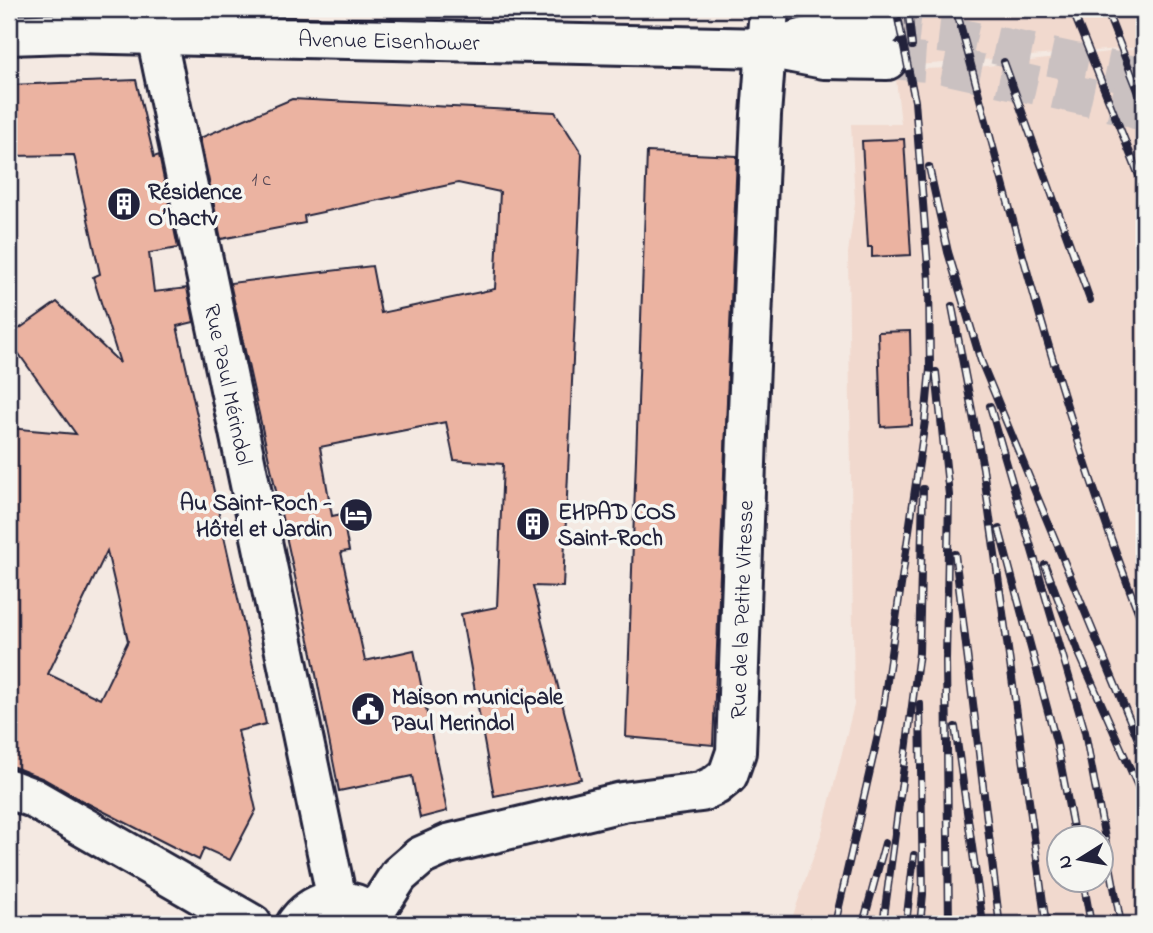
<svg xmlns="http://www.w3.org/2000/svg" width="1153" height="933" font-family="'Indie Flower',sans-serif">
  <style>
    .built { fill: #f1d9ce; fill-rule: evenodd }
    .building { fill: #ebb3a1; stroke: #22223b; stroke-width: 2; fill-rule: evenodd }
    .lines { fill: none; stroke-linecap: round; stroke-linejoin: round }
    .major-tunnel { stroke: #cac1c1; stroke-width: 38; stroke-dasharray: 38 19; stroke-linecap: butt }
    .minor-casing { stroke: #22223b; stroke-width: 44 }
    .major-casing { stroke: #22223b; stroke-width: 44 }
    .minor { stroke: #f6f6f2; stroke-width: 38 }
    .major { stroke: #f6f6f2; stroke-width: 38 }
    .rail-casing { stroke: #22223b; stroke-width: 8 }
    .rail { stroke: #f6f6f2; stroke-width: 5; stroke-dasharray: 16; stroke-linecap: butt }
    .labels { text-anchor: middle; stroke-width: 7; stroke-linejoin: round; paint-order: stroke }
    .number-label { font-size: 19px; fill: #544654 }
    .street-label { font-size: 23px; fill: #22223b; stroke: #f6f6f2 }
    .poi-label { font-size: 23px; font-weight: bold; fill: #22223b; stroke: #f6f6f2; text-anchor: start }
  </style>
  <rect width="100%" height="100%" fill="#f4e9e2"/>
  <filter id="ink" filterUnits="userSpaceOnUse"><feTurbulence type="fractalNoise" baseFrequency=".0143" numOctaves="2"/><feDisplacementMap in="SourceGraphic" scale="14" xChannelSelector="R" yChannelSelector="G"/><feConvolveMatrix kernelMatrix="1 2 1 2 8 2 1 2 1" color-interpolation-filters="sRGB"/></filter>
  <g filter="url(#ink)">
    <g class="built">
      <path d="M880,9H1144V47L893,67Z"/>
      <path d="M1144,48V924H790L822,832L854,705L848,253L855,203L851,124H901L895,70L978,67ZM1058,838H1100V880H1058Z"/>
    </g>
    <g class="building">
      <path d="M136,80L154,157L159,155L178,248L149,253L154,292L187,288L194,322L177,326L266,724L238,731L256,810L230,860L204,848L199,860L83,801L44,779L9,765V428L76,434L9,340V336L57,302L120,363L93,277L100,274L74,155L9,156V85ZM107,551L128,641L100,699L48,674Z"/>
      <path d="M292,99L555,112L582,154L563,587L533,586L581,779L494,796L461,614L497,607L503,464L454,460L446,422L320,447L332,516L342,514L349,551L341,552L365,661L414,650L447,811L420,818L412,776L339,791L311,649L230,283L372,266L381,313L495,289L500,192L458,183L304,216L305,223L221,239L200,138Z"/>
      <path d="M904,139L911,255L872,257V247H868L862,141Z"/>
      <path d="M647,152L737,156L713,745L626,737Z"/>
      <path d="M910,331L912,425L881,427L878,332Z"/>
    </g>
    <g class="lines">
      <g class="major-tunnel">
        <path d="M882,28L948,35L1144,77"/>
        <path d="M887,60L940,64L1122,105L1144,113"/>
      </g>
      <g class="minor-casing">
        <g id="minor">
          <path id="s1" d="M156,35L337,900"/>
          <path d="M9,789L33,798L252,924"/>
          <path id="s2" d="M373,915L399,875L421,856L448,844L622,802L701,792L716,785L728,775L736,752L747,434L761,115L769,9"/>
          <path d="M296,924C312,902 335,895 360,906"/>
        </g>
      </g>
      <g class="major-casing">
        <g id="major">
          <path id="s3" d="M9,35L67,33L767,48L824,59L887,60"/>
          <path d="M776,46L823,33L882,28"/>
        </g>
      </g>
      <use href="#minor" class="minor"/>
      <use href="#major" class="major"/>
      <g class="rail-casing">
        <g id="rail">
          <path d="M908,9L912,46"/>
          <path d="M956,9C1012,218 1065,426 1144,627"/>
          <path d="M1072,9L1144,188"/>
          <path d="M1106,9L1144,106"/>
          <path d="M1139,9L1144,23"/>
          <path d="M1004,62L1090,300"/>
          <path d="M929,167L948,252L981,361L1144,754"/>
          <path d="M952,306L983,468L1046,924"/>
          <path d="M936,372L949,495L946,660L949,924"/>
          <path d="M990,406L1085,732L1121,924"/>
          <path d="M999,529L1057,745L1075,838"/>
          <path d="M955,554L999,919"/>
          <path d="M1045,565L1078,651L1144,800"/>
          <path d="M955,727L983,924"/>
          <path d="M1083,880L1091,924"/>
          <path d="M835,924L881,722L925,421L930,369L929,280L915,101L896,9"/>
          <path d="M863,924L885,843"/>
          <path d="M883,924L919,653L923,489"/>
          <path d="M906,924L914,855"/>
          <path d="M920,924L923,894L920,704"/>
        </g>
      </g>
      <use href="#rail" class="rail"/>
    </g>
  </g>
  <defs>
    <g id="building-disc" transform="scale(1.75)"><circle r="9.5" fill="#22223b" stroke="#f6f6f2"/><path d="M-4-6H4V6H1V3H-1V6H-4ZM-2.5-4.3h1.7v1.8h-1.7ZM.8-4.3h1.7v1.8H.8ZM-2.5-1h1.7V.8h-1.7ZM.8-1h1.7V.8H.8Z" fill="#fff"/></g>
    <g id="hotel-disc" transform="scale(1.75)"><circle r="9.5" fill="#22223b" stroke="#f6f6f2"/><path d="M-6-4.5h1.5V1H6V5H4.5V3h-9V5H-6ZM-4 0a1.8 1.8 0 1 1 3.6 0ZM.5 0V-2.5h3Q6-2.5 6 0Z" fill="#fff"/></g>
    <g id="civic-disc" transform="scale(1.75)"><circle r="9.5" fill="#22223b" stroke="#f6f6f2"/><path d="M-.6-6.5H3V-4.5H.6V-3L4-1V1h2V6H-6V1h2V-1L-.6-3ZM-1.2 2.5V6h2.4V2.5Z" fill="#fff"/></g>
  </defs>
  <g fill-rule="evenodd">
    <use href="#building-disc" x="124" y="204"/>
    <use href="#hotel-disc" x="356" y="515"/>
    <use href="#building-disc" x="533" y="524"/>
    <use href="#civic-disc" x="368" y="709"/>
  </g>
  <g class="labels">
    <g class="number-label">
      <text x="261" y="185">1 c</text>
    </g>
    <g class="street-label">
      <text dy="8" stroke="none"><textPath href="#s3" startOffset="380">Avenue Eisenhower</textPath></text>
      <text dy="8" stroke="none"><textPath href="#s1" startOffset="357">Rue Paul Mérindol</textPath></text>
      <text dy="8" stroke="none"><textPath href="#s2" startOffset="564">Rue de la Petite Vitesse</textPath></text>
    </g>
    <g class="poi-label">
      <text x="148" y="199">Résidence<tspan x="148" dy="26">O’hactv</tspan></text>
      <text x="332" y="510" text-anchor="end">Au Saint-Roch -<tspan x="332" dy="26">Hôtel et Jardin</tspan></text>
      <text x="558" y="519">EHPAD COS<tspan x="558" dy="26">Saint-Roch</tspan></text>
      <text x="392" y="704">Maison municipale<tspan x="392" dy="26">Paul Merindol</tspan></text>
    </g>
  </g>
  <rect width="1153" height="933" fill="none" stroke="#f6f6f2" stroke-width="35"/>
  <rect x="18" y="18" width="1118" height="898" fill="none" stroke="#22223b" stroke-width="2.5" filter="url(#ink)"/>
  <g transform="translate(1080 859) rotate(259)"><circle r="33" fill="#f6f6f2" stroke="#a1a1a9" stroke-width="2"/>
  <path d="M0-5L12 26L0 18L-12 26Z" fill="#22223b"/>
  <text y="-10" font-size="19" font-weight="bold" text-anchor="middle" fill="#22223b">N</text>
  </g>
</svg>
